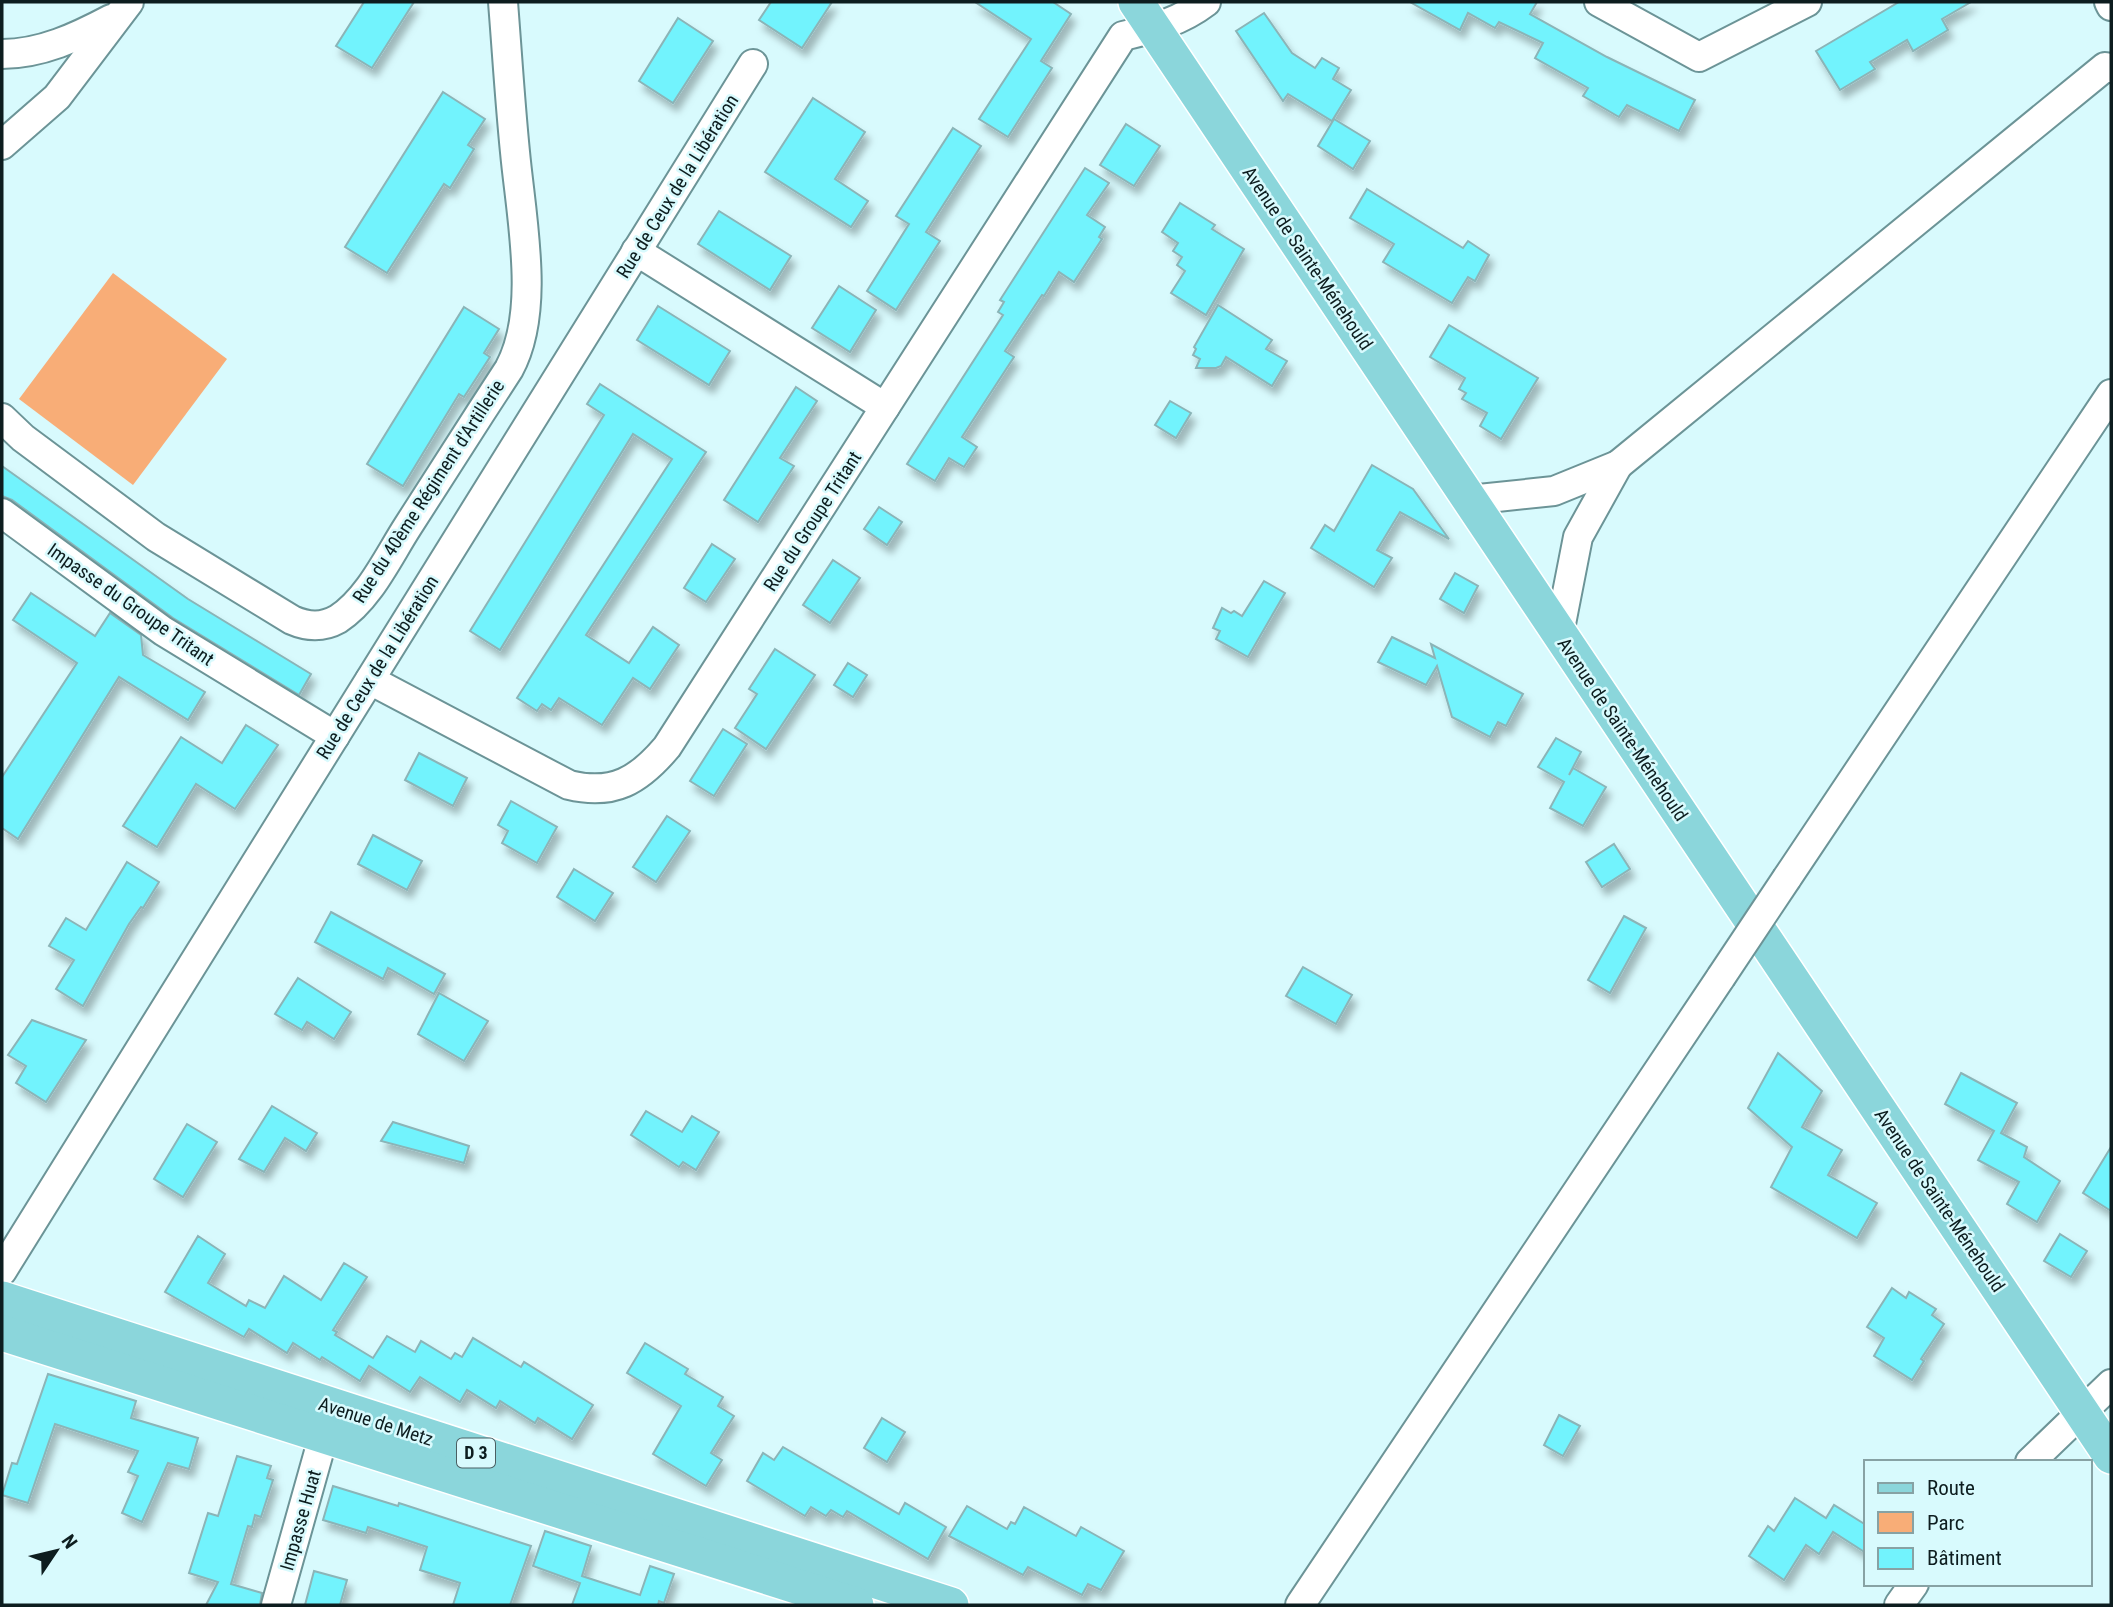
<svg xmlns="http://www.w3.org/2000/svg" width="2113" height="1607" font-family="'Roboto Condensed',sans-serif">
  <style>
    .green { fill: #f8ad77 }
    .building { fill: #72f3fd; stroke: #8bb4b7; stroke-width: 2; filter: url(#shadow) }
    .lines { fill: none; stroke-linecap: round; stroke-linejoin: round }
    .minor-casing { stroke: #6c9497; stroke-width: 32 }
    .major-casing { stroke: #fff; stroke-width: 38 }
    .minor { stroke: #fff; stroke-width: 28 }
    .major { stroke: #8bd6db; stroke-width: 35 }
    .minor-bridge-casing { stroke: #6c9497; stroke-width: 32; stroke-linecap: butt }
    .minor-bridge { stroke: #fff; stroke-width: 28 }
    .labels { text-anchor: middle; stroke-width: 5; stroke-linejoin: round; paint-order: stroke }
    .shield { fill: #d8fafd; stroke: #4a5f62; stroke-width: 2 }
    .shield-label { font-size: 18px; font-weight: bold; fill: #0d1d1f }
    .street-label { font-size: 19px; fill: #0d1d1f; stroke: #d8fafd }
  </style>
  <defs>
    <filter id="shadow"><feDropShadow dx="4.5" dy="8" stdDeviation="3.5" flood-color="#0004"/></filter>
  </defs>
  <rect width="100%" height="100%" fill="#d8fafd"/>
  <path class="green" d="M113,273L227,359L133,485L19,399Z"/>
  <g class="building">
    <path d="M364,2H414L372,68L336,46Z"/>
    <path d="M771,2H832L802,48L759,20Z"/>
    <path d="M975,2H1053L1071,14L1041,61L1052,68L1008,137L979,119L1031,39Z"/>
    <path d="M1410,2H1537L1530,14L1607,57L1695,100L1679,131L1627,105L1619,117L1583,96L1588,88L1535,58L1543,43L1499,22L1495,28L1468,13L1460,30Z"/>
    <path d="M1899,2H1971L1942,19L1948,30L1913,51L1907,40L1870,62L1875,69L1840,90L1816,51Z"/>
    <path d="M1264,13L1292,53L1315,68L1322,58L1339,68L1333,79L1351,90L1332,121L1288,94L1283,101L1236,31Z"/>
    <path d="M678,18L713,41L673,103L639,81Z"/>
    <path d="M443,92L485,119L468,145L474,149L450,188L444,184L387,273L345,247Z"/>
    <path d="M813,98L865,132L835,179L868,201L851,227L765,172Z"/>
    <path d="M1334,119L1370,141L1353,169L1318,146Z"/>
    <path d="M1126,124L1160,146L1134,186L1100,165Z"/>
    <path d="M953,128L981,146L926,232L940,241L896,310L867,291L909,224L896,216Z"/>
    <path d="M1085,168L1109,183L1087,215L1105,227L1099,237L1102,239L1074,282L1059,272L1044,296L1042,295L1005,351L1014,357L962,437L977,447L964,467L949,458L935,481L907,464L1003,315L998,312L1004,302L1000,300Z"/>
    <path d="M1367,189L1463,248L1468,241L1489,255L1475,281L1468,277L1452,303L1383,262L1394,244L1350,218Z"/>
    <path d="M1180,203L1215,225L1212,229L1244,249L1206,315L1171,293L1185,271L1177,265L1182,257L1173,251L1178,243L1162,232Z"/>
    <path d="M719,211L791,256L770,290L698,244Z"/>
    <path d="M839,286L876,310L850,352L812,328Z"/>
    <path d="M1218,305L1272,340L1266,349L1287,361L1272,386L1226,357L1221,366L1216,368H1196L1200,359L1193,355L1196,349L1194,347Z"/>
    <path d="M658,306L730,351L709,385L637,340Z"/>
    <path d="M464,307L499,329L484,353L490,357L464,397L459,394L403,486L367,464Z"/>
    <path d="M1449,325L1538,378L1501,439L1480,426L1487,413L1462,399L1466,393L1459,389L1465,378L1430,357Z"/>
    <path d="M600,384L706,452L586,635L629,663L653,627L679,645L650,689L633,678L602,725L559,698L551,710L542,704L537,711L517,698L672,459L633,434L500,650L470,631L604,415L587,404Z"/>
    <path d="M796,387L817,401L780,458L794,466L758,522L724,500Z"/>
    <path d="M1170,401L1191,413L1176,438L1155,425Z"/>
    <path d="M1372,465L1413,489L1449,539L1400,512L1377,550L1392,558L1374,587L1311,548L1325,525L1334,531Z"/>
    <path d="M2,466L188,599L311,674L299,695L173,618L12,500L2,496Z"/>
    <path d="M879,507L902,522L887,545L864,529Z"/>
    <path d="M712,544L735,559L706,602L684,588Z"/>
    <path d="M833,560L860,578L830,623L803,605Z"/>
    <path d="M1455,573L1478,586L1464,613L1440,599Z"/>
    <path d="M1264,581L1285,593L1248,657L1216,639L1220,631L1213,628L1222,608L1231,613L1234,611L1242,616Z"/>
    <path d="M31,593L95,636L110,613L141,635L143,655L205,692L188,720L119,677L18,839L2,828V777L77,663L13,620Z"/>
    <path d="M1392,637L1435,658L1431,644L1523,694L1506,726L1498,722L1490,737L1452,717L1437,666L1426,685L1378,662Z"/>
    <path d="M775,649L815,675L766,749L735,728L757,694L749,689Z"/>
    <path d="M848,663L867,675L853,697L834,685Z"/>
    <path d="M246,725L278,745L235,809L196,784L157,847L123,826L181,737L222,763Z"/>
    <path d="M723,729L747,744L714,796L690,781Z"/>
    <path d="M1556,738L1581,752L1569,775L1573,768L1606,787L1583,826L1550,808L1564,782L1538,767Z"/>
    <path d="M419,753L467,778L453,806L405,780Z"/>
    <path d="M511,801L557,827L537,863L502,843L508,831L498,825Z"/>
    <path d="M667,816L690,831L656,882L633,867Z"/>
    <path d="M373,835L422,861L407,890L358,864Z"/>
    <path d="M1614,844L1630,869L1602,887L1586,862Z"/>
    <path d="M127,862L159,882L143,908L141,907L129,924L83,1006L56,989L74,960L49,946L66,918L86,930Z"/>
    <path d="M574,869L613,893L595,921L557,897Z"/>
    <path d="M331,912L445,974L434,994L388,968L383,979L315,942Z"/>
    <path d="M1624,916L1646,928L1610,993L1588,980Z"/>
    <path d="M1303,967L1352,995L1336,1024L1286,996Z"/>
    <path d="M298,978L351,1012L334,1039L307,1022L302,1030L275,1014Z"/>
    <path d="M439,993L488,1021L464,1061L418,1034Z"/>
    <path d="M32,1020L86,1040L46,1102L16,1083L26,1066L8,1055Z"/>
    <path d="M1778,1053L1822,1091L1802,1127L1842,1150L1828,1175L1877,1203L1857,1238L1771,1187L1792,1147L1748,1108Z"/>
    <path d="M1961,1073L2017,1103L2001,1133L2027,1147L2024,1157L2060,1181L2037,1222L2007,1204L2019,1182L1978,1160L1994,1131L1945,1104Z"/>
    <path d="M272,1106L317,1133L306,1151L285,1138L264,1172L239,1159Z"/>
    <path d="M646,1111L682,1132L692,1116L719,1132L696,1170L683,1162L679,1167L631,1135Z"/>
    <path d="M393,1122L469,1146L464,1163L381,1141Z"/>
    <path d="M187,1124L217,1142L183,1197L154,1179Z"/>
    <path d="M2111,1147V1211L2083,1193Z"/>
    <path d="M2060,1234L2087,1251L2071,1277L2044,1261Z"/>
    <path d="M198,1236L225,1254L208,1283L246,1306L249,1300L265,1308L284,1276L321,1300L344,1263L367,1277L333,1330L337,1332L335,1335L373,1358L387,1336L415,1352L421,1341L451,1359L455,1353L462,1357L473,1338L521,1367L524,1362L593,1405L572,1439L538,1418L535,1423L500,1401L496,1408L467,1390L460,1402L420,1377L410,1392L369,1366L360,1381L322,1357L320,1360L293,1343L287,1353L249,1329L244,1337L165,1292Z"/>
    <path d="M1892,1288L1906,1298L1909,1292L1936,1309L1932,1315L1944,1324L1921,1359L1924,1361L1912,1380L1874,1356L1884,1338L1867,1327Z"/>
    <path d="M645,1343L688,1369L685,1374L723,1397L718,1406L734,1416L711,1453L722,1460L706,1486L653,1454L681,1406L627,1373Z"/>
    <path d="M48,1374L136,1401L131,1418L198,1438L189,1469L168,1463L142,1522L122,1513L138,1476L128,1472L138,1451L55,1424L28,1503L2,1495L12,1463L17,1464Z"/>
    <path d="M1559,1415L1580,1426L1563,1456L1544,1445Z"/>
    <path d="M882,1418L905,1432L887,1462L864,1448Z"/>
    <path d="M783,1447L899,1514L905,1503L946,1527L928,1559L847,1511L843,1517L831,1510L826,1516L811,1507L805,1516L747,1481L763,1453L774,1460Z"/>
    <path d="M237,1456L271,1466L267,1478L273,1480L261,1517L255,1515L252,1527L248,1526L231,1584L262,1593L260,1605H206L218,1582L189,1573L208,1513L218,1516Z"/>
    <path d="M333,1486L398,1506L399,1503L531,1546L510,1605H453L460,1583L420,1570L427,1547L368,1527L366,1533L323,1520Z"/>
    <path d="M1795,1498L1826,1518L1834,1505L1866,1525V1553L1833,1532L1819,1554L1806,1545L1784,1580L1749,1556L1768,1526L1774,1531Z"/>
    <path d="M967,1506L1007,1529L1011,1522L1015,1524L1024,1507L1076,1536L1081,1527L1124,1551L1101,1590L1088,1584L1082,1595L1028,1567L1023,1575L949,1536Z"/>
    <path d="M545,1531L591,1546L582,1576L640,1595L650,1566L674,1574L664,1603L659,1601L658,1605H572L580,1583L533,1566Z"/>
    <path d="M314,1571L347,1580L340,1605H305Z"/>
  </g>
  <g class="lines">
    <g class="minor-casing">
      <g id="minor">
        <path d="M1599,2L1699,57L1807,2"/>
        <path d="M2109,2L2111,6"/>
        <path d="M2,54C41,54 77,37 111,19"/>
        <path d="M2,145L57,97L129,2"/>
        <path d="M636,251L885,407"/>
        <path d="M2,418L23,438L156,537L292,620C308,627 322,628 338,619C369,599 388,557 408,526C442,473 475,421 509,369C541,311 521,217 515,152C510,102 507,52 503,2"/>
        <path d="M1469,500L1554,491L1618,465L2105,67L2111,68"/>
        <path d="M2,513L163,631L335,736"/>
        <path d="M1559,634L1578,537L1618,465"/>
        <path d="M370,680L569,785C614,796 639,780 667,747L1123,36C1153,29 1181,21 1206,2"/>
        <path d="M1787,878L2111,394"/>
        <path d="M2,1271L753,64"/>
        <path d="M2030,1462L2111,1384"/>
        <path d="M276,1605L324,1434"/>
        <path d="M1300,1605L1721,977"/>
        <path d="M1899,1605L1914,1584"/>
      </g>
    </g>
    <g class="major-casing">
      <g id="major">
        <path d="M1136,2L2111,1456"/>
        <path d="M2,1299L951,1605"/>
        <path d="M2,1333L856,1605"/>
      </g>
    </g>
    <use href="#minor" class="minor"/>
    <use href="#major" class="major"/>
    <g class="minor-bridge-casing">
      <path id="minor-bridge" d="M1721,977L1787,878"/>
    </g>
    <use href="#minor-bridge" class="minor-bridge"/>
  </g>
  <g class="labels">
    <rect class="shield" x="457" y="1438.5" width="38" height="29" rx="5"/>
    <g class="shield-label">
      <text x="476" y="1459">D 3</text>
    </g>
    <g class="street-label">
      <text transform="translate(677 186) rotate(-58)" y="7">Rue de Ceux de la Libération</text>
      <text transform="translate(1308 258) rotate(56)" y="7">Avenue de Sainte-Ménehould</text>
      <text transform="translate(428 491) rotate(-57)" y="7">Rue du 40ème Régiment d'Artillerie</text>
      <text transform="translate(812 521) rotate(-57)" y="7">Rue du Groupe Tritant</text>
      <text transform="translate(131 604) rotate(35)" y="7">Impasse du Groupe Tritant</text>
      <text transform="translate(377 667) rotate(-58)" y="7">Rue de Ceux de la Libération</text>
      <text transform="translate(1623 729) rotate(56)" y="7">Avenue de Sainte-Ménehould</text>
      <text transform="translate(1940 1200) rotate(56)" y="7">Avenue de Sainte-Ménehould</text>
      <text transform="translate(376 1421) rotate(18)" y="7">Avenue de Metz</text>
      <text transform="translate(300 1520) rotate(-74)" y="7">Impasse Huat</text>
    </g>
  </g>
  <rect width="2113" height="1607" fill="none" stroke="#0d1d1f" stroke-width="7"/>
  <rect x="1864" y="1460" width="228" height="126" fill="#d8fafd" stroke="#87a2a4" stroke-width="2"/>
  <rect x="1878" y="1483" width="35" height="10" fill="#8bd6db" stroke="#87a2a4" stroke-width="2"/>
  <text x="1927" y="1495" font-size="21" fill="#0d1d1f">Route</text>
  <rect x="1878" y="1512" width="35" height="21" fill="#f8ad77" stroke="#87a2a4" stroke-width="2"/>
  <text x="1927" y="1530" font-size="21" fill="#0d1d1f">Parc</text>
  <rect x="1878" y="1548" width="35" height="21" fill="#72f3fd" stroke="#87a2a4" stroke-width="2"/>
  <text x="1927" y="1565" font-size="21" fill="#0d1d1f">Bâtiment</text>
  <g transform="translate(56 1551) rotate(55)" stroke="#d8fafd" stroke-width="5" paint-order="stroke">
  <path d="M0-5L12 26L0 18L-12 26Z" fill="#0d1d1f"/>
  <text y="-10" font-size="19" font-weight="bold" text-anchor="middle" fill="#0d1d1f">N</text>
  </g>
</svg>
